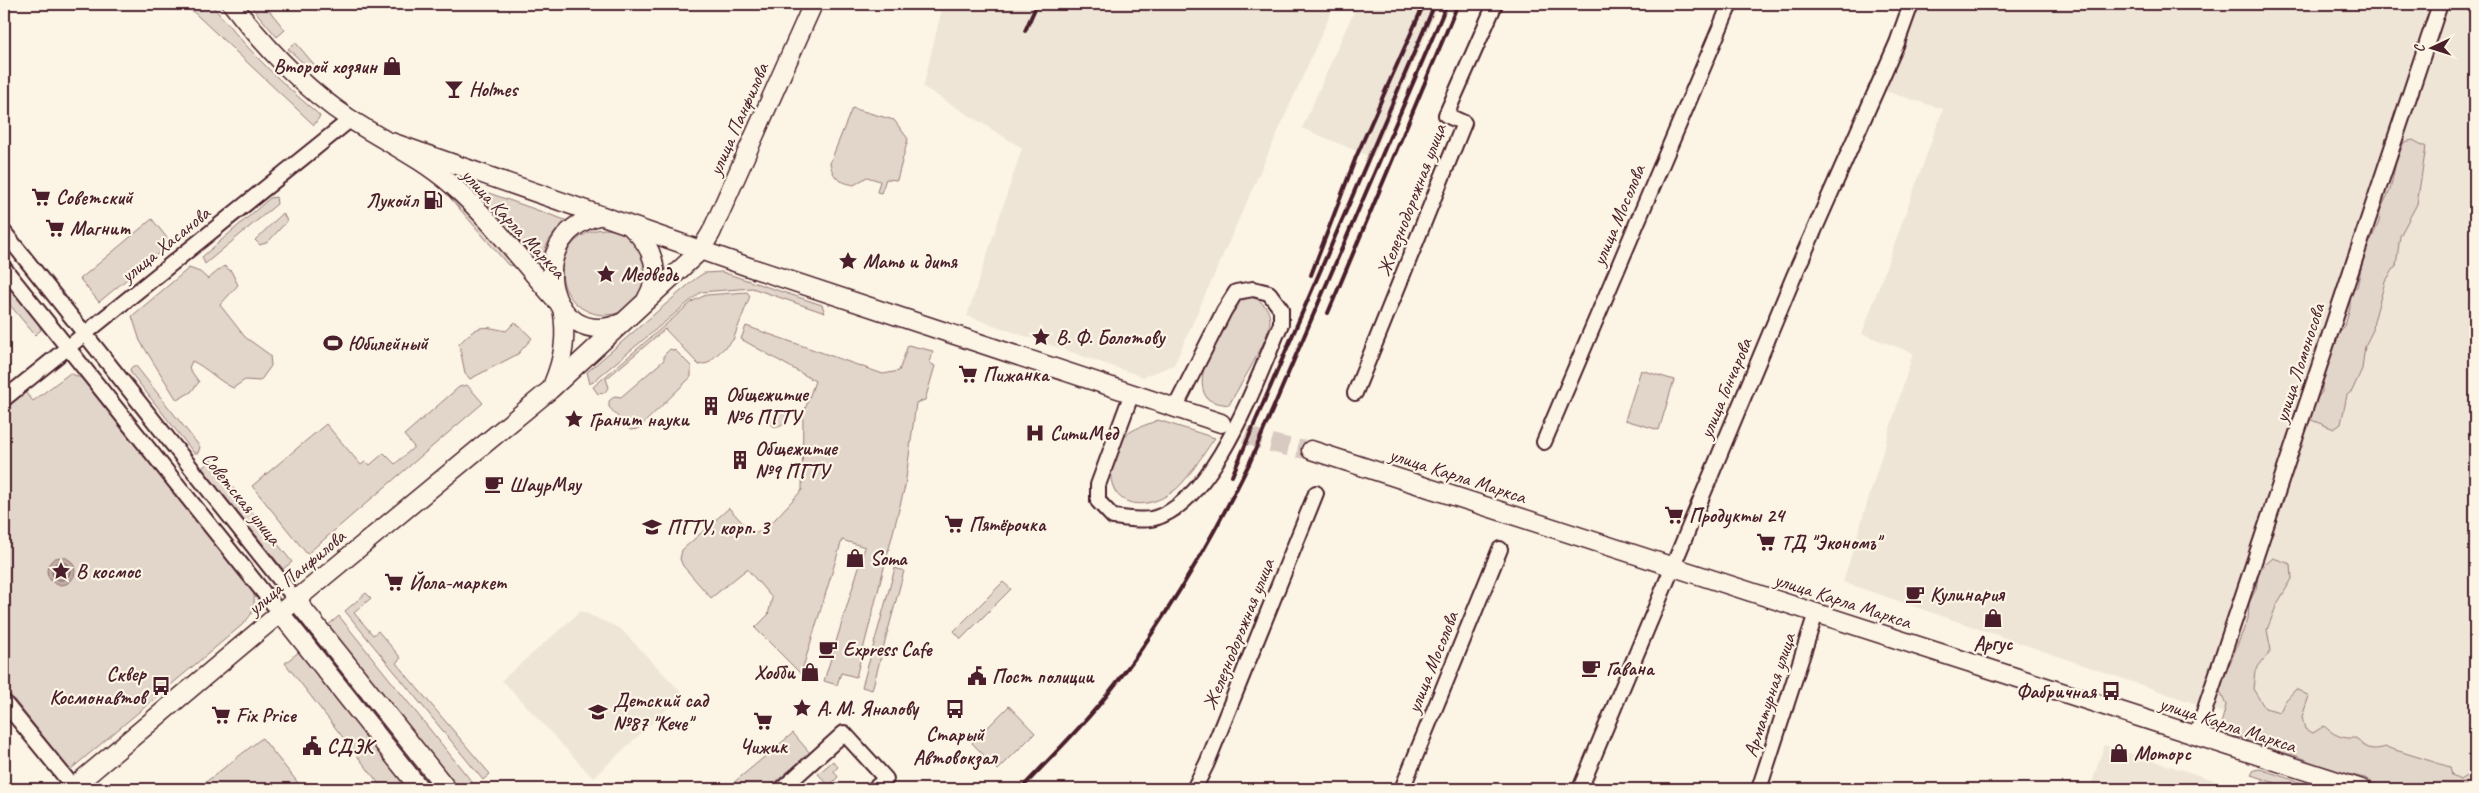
<svg xmlns="http://www.w3.org/2000/svg" width="2479" height="793" font-family="Caveat,sans-serif">
  <style>
    .built { fill: #eee5d7 }
    .green { fill: #e2d5ca; stroke: #967a7a }
    .water { fill: #c0aca5; stroke: #917474 }
    .lines { fill: none; stroke-linecap: round; stroke-linejoin: round }
    .shore { stroke: #79575c; stroke-width: 1 }
    .major-tunnel { stroke: #d8cac0; stroke-width: 18; stroke-dasharray: 18 9; stroke-linecap: butt }
    .minor-casing { stroke: #4a1f2b; stroke-width: 18 }
    .major-casing { stroke: #4a1f2b; stroke-width: 21 }
    .minor { stroke: #fcf5e5; stroke-width: 14 }
    .major { stroke: #fcf5e5; stroke-width: 18 }
    .rail { stroke: #4a1f2b; stroke-width: 4 }
    .labels { text-anchor: middle; stroke-width: 4.5; stroke-linejoin: round; paint-order: stroke }
    .poi-label { font-size: 20px; font-weight: bold; fill: #4a1f2b; stroke: #fcf5e5; text-anchor: start }
    .street-label { font-size: 20px; fill: #4a1f2b; stroke: #fcf5e5 }
  </style>
  <rect width="100%" height="100%" fill="#fcf5e5"/>
  <filter id="ink" filterUnits="userSpaceOnUse"><feTurbulence type="fractalNoise" baseFrequency=".02" numOctaves="2"/><feDisplacementMap in="SourceGraphic" scale="10" xChannelSelector="R" yChannelSelector="G"/><feConvolveMatrix kernelMatrix="1 2 1 2 8 2 1 2 1" color-interpolation-filters="sRGB"/></filter>
  <g filter="url(#ink)">
    <g class="built">
      <path d="M943,4H1335L1174,365L1143,377L967,316L1022,148L923,87Z"/>
      <path d="M1357,4H1439L1373,158L1302,128Z"/>
      <path d="M1916,4H2475V789H2442L1843,582L1913,353L1862,334L1943,109L1884,91Z"/>
      <path d="M581,611L621,629L683,694L593,778L502,680Z"/>
      <path d="M2104,745L2214,780L2212,789H2090Z"/>
    </g>
    <g class="green">
      <path d="M185,4H211C243,44 276,79 316,112L320,116L314,125Z"/>
      <path d="M249,4H264L285,30L277,37Z"/>
      <path d="M296,43L318,69L313,72L288,49Z"/>
      <path d="M852,108L894,120L908,139L897,180L886,179L881,193L877,192L880,181L867,177L854,185C840,182 833,179 830,163Z"/>
      <path d="M2413,140L2426,147L2417,204L2400,236L2396,266L2385,282L2374,321L2373,330L2365,346L2362,369L2352,391L2347,395L2341,424L2334,429L2309,419L2313,403L2322,392V379L2333,350V344L2336,335L2345,326L2350,307V293L2357,287L2364,255L2379,222L2380,211L2390,190L2396,162L2404,142Z"/>
      <path d="M443,182L515,266L508,265L439,185Z"/>
      <path d="M472,187L568,221C550,234 544,246 541,267Z"/>
      <path d="M276,197L277,204L205,264L202,257L270,198Z"/>
      <path d="M283,213L287,221L268,242L260,245L255,240Z"/>
      <path d="M152,219L171,243L99,302L80,279Z"/>
      <circle cx="605" cy="272" r="43"/>
      <path d="M224,266L231,271L238,285L220,305L245,337L270,355L271,366L260,381L245,380L233,388C217,380 207,368 192,361L189,368L199,382L191,392L177,400L140,341L132,316L189,268L200,272L208,279Z"/>
      <path d="M722,272L822,305L825,313L752,288L701,292L590,384L587,372L695,279L704,273Z"/>
      <path d="M4,276L35,315L41,330L35,335L4,298Z"/>
      <path d="M747,292L750,296L733,340L708,363L699,365L665,329L606,379L609,387L604,393L598,394L593,387L693,301L706,295Z"/>
      <path d="M1253,297C1263,302 1270,309 1270,321C1271,337 1238,388 1229,405C1223,404 1212,403 1207,398C1190,376 1222,327 1233,307L1239,301Z"/>
      <path d="M515,322L532,338L518,354L470,379L465,373L459,344C478,325 480,325 506,331Z"/>
      <path d="M746,326L883,374L899,371L908,345L933,351L930,363L935,366L925,400L916,403L905,486L856,677L841,673L837,685L824,681L865,547L842,540L801,674L755,628L768,615L772,598L747,569L711,598L683,566L680,559L682,550L729,508L751,532H763L802,490L803,415L815,381L741,339Z"/>
      <path d="M670,349L676,351L691,366V377L638,429L630,430L609,407V401L615,396L621,397L664,360V355Z"/>
      <path d="M133,366H136L200,447L198,453H194L131,373L130,369Z"/>
      <path d="M1641,370L1674,380L1659,430L1625,420Z"/>
      <path d="M70,373L81,378L254,593C255,609 253,614 242,625L70,770L4,687V409L25,392L33,401Z"/>
      <path d="M467,385L483,403L307,554L252,486L326,424L361,465L366,461L370,465L384,453L395,464L414,447L404,435L459,387Z"/>
      <circle cx="777" cy="418" r="9"/>
      <path d="M1158,420L1215,438C1205,451 1187,481 1175,490C1141,516 1101,505 1113,457C1116,448 1122,438 1130,432C1138,427 1149,424 1158,420Z"/>
      <path d="M211,460L292,562L283,569L202,468Z"/>
      <path d="M2273,558L2291,564L2292,579L2277,604L2267,630L2271,650L2255,671L2253,689L2265,708L2280,712L2285,701L2296,689L2309,696L2302,717L2305,729L2313,733L2324,726C2334,735 2342,739 2356,738C2365,749 2372,751 2386,747L2450,767L2452,776L2460,780L2466,776L2475,775V789H2394L2376,785L2365,778L2316,767C2304,754 2281,753 2265,749C2256,746 2245,738 2236,737C2227,737 2219,735 2210,731L2220,728L2226,705L2218,687L2223,680L2248,619L2249,603L2256,589L2259,570Z"/>
      <path d="M895,568L904,571L872,690L862,687Z"/>
      <path d="M1003,582L1011,589L961,639L954,631Z"/>
      <path d="M366,593L371,598L354,613L373,635L378,631L401,658L396,663L490,774L483,780L345,611Z"/>
      <path d="M339,616L476,787L455,789L326,627Z"/>
      <path d="M317,638L437,789H430L313,640Z"/>
      <path d="M300,651L408,789H383L285,663Z"/>
      <path d="M1009,706L1035,733L998,770L972,743Z"/>
      <path d="M793,733L810,753L767,789H726Z"/>
      <path d="M262,738L299,784L292,789H197Z"/>
      <path d="M833,761L838,767L834,771L838,777L829,786L818,774Z"/>
      <path d="M2260,769L2321,789H2293L2251,775L2254,770Z"/>
    </g>
    <circle class="water" cx="61" cy="571" r="14"/>
    <g class="lines">
      <circle class="shore" cx="61" cy="571" r="9"/>
      <path class="major-tunnel" d="M1221,423C1248,437 1280,448 1311,450"/>
      <g class="minor-casing">
        <g id="minor">
          <path d="M4,232L296,600"/>
          <path d="M4,268L280,613"/>
          <path d="M1132,393L1098,485V501L1113,517C1124,518 1140,521 1151,519C1214,506 1257,378 1281,324V309L1269,293L1253,289L1236,292L1224,311L1175,408"/>
          <path d="M1355,393L1464,123L1446,115L1495,4"/>
          <path d="M4,399L351,119"/>
          <path d="M1544,442L1730,4"/>
          <path d="M4,702L75,789"/>
          <path d="M2196,736L2440,4"/>
          <path d="M782,789L844,733L886,779L874,789"/>
          <path d="M1194,789L1207,763L1316,493"/>
          <path d="M1402,789L1500,549"/>
          <path d="M1580,789L1794,276L1897,43L1911,4"/>
          <path d="M1759,789L1816,613"/>
        </g>
      </g>
      <g class="major-casing">
        <g id="major">
          <path d="M232,4C266,48 303,88 350,119C384,141 421,158 452,185C490,218 522,262 556,300"/>
          <path d="M391,142L746,266L1221,423"/>
          <path d="M598,216C520,237 550,353 621,323"/>
          <path d="M632,228C653,247 662,272 647,298"/>
          <path d="M553,384C564,358 567,336 562,307"/>
          <path d="M1311,450L2362,789"/>
          <path d="M296,600L447,789"/>
          <path d="M280,613L420,789"/>
          <path d="M71,789L280,613L550,390L700,251L711,233L813,4"/>
        </g>
      </g>
      <use href="#minor" class="minor"/>
      <use href="#major" class="major"/>
      <g class="rail">
        <path d="M1025,31L1037,4"/>
        <path d="M1311,275L1356,157L1424,4"/>
        <path d="M1328,313L1458,4"/>
        <path d="M1232,476L1435,4"/>
        <path d="M1021,789C1048,760 1078,731 1103,700C1162,627 1209,545 1250,462L1447,4"/>
      </g>
    </g>
  </g>
  <defs>
    <g id="shop-bare" transform="scale(1.5)"><path d="M-5-2.5h2.3a2.7 3.5 0 0 1 5.4 0H5L5.5 6h-11ZM-1.5-2.5h3a1.5 2.3 0 0 0-3 0Z" fill="#4a1f2b" stroke="#fcf5e5" stroke-width="2.5" paint-order="stroke"/></g>
    <g id="bar-bare" transform="scale(1.5)"><path d="M-6-5H6L.8 .8V4.5H3.5V6h-7V4.5H-.8V.8Z" fill="#4a1f2b" stroke="#fcf5e5" stroke-width="2.5" paint-order="stroke"/></g>
    <g id="supermarket-bare" transform="scale(1.5)"><path d="M-6-5.5h2.5l.6 2H6L4.5 2H-2.5L-4.4-4H-6ZM-1.5 3.2a1.3 1.3 0 1 0 .1 0ZM3 3.2a1.3 1.3 0 1 0 .1 0Z" fill="#4a1f2b" stroke="#fcf5e5" stroke-width="2.5" paint-order="stroke"/></g>
    <g id="fuel-bare" transform="scale(1.5)"><path d="M-5.5-6h7V0h2V4h1.3V-2.5L3-4.5l.8-.8L6-3V5H2.5V1h-1V6h-7ZM-4.2-4.7v3.2H.2V-4.7Z" fill="#4a1f2b" stroke="#fcf5e5" stroke-width="2.5" paint-order="stroke"/></g>
    <g id="sight-bare" transform="scale(1.5)"><path d="M0-6L1.8-2.2L6-1.7L2.9 1.2L3.7 5.4L0 3.3L-3.7 5.4L-2.9 1.2L-6-1.7L-1.8-2.2Z" fill="#4a1f2b" stroke="#fcf5e5" stroke-width="2.5" paint-order="stroke"/></g>
    <g id="stadium-bare" transform="scale(1.5)"><path d="M0-5a6.5 5 0 1 0 0 10a6.5 5 0 1 0 0-10ZM-3.5-1.8h7v3.6h-7Z" fill="#4a1f2b" stroke="#fcf5e5" stroke-width="2.5" paint-order="stroke"/></g>
    <g id="building-bare" transform="scale(1.5)"><path d="M-4-6H4V6H1V3H-1V6H-4ZM-2.5-4.3h1.7v1.8h-1.7ZM.8-4.3h1.7v1.8H.8ZM-2.5-1h1.7V.8h-1.7ZM.8-1h1.7V.8H.8Z" fill="#4a1f2b" stroke="#fcf5e5" stroke-width="2.5" paint-order="stroke"/></g>
    <g id="hospital-bare" transform="scale(1.5)"><path d="M-5-5h3v3.5h4V-5h3V5h-3V1.5h-4V5h-3Z" fill="#4a1f2b" stroke="#fcf5e5" stroke-width="2.5" paint-order="stroke"/></g>
    <g id="cafe-bare" transform="scale(1.5)"><path d="M-5.5-4.5H6V0H3Q3 3.5 0 3.5H-2.5Q-5.5 3.5-5.5 0ZM3-3.2v2h1.7v-2ZM-6 4.5H4V6H-6Z" fill="#4a1f2b" stroke="#fcf5e5" stroke-width="2.5" paint-order="stroke"/></g>
    <g id="university-bare" transform="scale(1.5)"><path d="M0-5L7-2L0 1L-7-2ZM-4 1L0 2.5L4 1V4Q0 6-4 4Z" fill="#4a1f2b" stroke="#fcf5e5" stroke-width="2.5" paint-order="stroke"/></g>
    <g id="civic-bare" transform="scale(1.5)"><path d="M-.6-6.5H3V-4.5H.6V-3L4-1V1h2V6H-6V1h2V-1L-.6-3ZM-1.2 2.5V6h2.4V2.5Z" fill="#4a1f2b" stroke="#fcf5e5" stroke-width="2.5" paint-order="stroke"/></g>
    <g id="bus-bare" transform="scale(1.5)"><path d="M-5-6H5V4H4V6H2V4H-2V6H-4V4H-5ZM-3.5-4V0h7V-4ZM-3.5 1.2v1.5H-2V1.2ZM2 1.2v1.5H3.5V1.2Z" fill="#4a1f2b" stroke="#fcf5e5" stroke-width="2.5" paint-order="stroke"/></g>
    <g id="school-bare" transform="scale(1.5)"><path d="M0-5L7-2L0 1L-7-2ZM-4 1L0 2.5L4 1V4Q0 6-4 4Z" fill="#4a1f2b" stroke="#fcf5e5" stroke-width="2.5" paint-order="stroke"/></g>
  </defs>
  <g fill-rule="evenodd">
    <use href="#shop-bare" x="392" y="66"/>
    <use href="#bar-bare" x="454" y="89"/>
    <use href="#supermarket-bare" x="41" y="197"/>
    <use href="#fuel-bare" x="433" y="200"/>
    <use href="#supermarket-bare" x="55" y="228"/>
    <use href="#sight-bare" x="848" y="261"/>
    <use href="#sight-bare" x="606" y="274"/>
    <use href="#sight-bare" x="1041" y="337"/>
    <use href="#stadium-bare" x="333" y="343"/>
    <use href="#supermarket-bare" x="968" y="374"/>
    <use href="#building-bare" x="711" y="406"/>
    <use href="#sight-bare" x="574" y="419"/>
    <use href="#hospital-bare" x="1035" y="433"/>
    <use href="#building-bare" x="740" y="460"/>
    <use href="#cafe-bare" x="494" y="484"/>
    <use href="#supermarket-bare" x="1674" y="515"/>
    <use href="#supermarket-bare" x="954" y="524"/>
    <use href="#university-bare" x="652" y="527"/>
    <use href="#supermarket-bare" x="1766" y="542"/>
    <use href="#shop-bare" x="855" y="558"/>
    <use href="#sight-bare" x="61" y="571"/>
    <use href="#supermarket-bare" x="394" y="582"/>
    <use href="#cafe-bare" x="1915" y="594"/>
    <use href="#shop-bare" x="1993" y="618"/>
    <use href="#cafe-bare" x="828" y="649"/>
    <use href="#cafe-bare" x="1591" y="668"/>
    <use href="#shop-bare" x="810" y="672"/>
    <use href="#civic-bare" x="977" y="676"/>
    <use href="#bus-bare" x="161" y="686"/>
    <use href="#bus-bare" x="2111" y="691"/>
    <use href="#sight-bare" x="802" y="708"/>
    <use href="#bus-bare" x="955" y="709"/>
    <use href="#school-bare" x="598" y="712"/>
    <use href="#supermarket-bare" x="221" y="715"/>
    <use href="#supermarket-bare" x="763" y="721"/>
    <use href="#civic-bare" x="312" y="746"/>
    <use href="#shop-bare" x="2119" y="753"/>
  </g>
  <g class="labels">
    <g class="poi-label">
      <text x="377" y="73" text-anchor="end">Второй хозяин</text>
      <text x="469" y="96">Holmes</text>
      <text x="56" y="204">Советский</text>
      <text x="418" y="207" text-anchor="end">Лукойл</text>
      <text x="70" y="235">Магнит</text>
      <text x="863" y="268">Мать и дитя</text>
      <text x="621" y="281">Медведь</text>
      <text x="1056" y="344">В. Ф. Болотову</text>
      <text x="348" y="350">Юбилейный</text>
      <text x="983" y="381">Пижанка</text>
      <text x="726" y="401">Общежитие<tspan x="726" dy="23">№6 ПГТУ</tspan></text>
      <text x="589" y="426">Гранит науки</text>
      <text x="1050" y="440">СитиМед</text>
      <text x="755" y="455">Общежитие<tspan x="755" dy="23">№9 ПГТУ</tspan></text>
      <text x="509" y="491">ШаурМяу</text>
      <text x="1689" y="522">Продукты 24</text>
      <text x="969" y="531">Пятёрочка</text>
      <text x="667" y="534">ПГТУ, корп. 3</text>
      <text x="1781" y="549">ТД "Экономъ"</text>
      <text x="870" y="565">Soma</text>
      <text x="76" y="578">В космос</text>
      <text x="409" y="589">Йола-маркет</text>
      <text x="1930" y="601">Кулинария</text>
      <text x="1993" y="650" text-anchor="middle">Аргус</text>
      <text x="843" y="656">Express Cafe</text>
      <text x="1606" y="675">Гавана</text>
      <text x="795" y="679" text-anchor="end">Хобби</text>
      <text x="146" y="681" text-anchor="end">Сквер<tspan x="146" dy="23">Космонавтов</tspan></text>
      <text x="992" y="683">Пост полиции</text>
      <text x="2096" y="698" text-anchor="end">Фабричная</text>
      <text x="613" y="707">Детский сад<tspan x="613" dy="23">№87 "Кече"</tspan></text>
      <text x="817" y="715">А. М. Яналову</text>
      <text x="236" y="722">Fix Price</text>
      <text x="955" y="741" text-anchor="middle">Старый<tspan x="955" dy="23">Автовокзал</tspan></text>
      <text x="327" y="753">СДЭК</text>
      <text x="763" y="753" text-anchor="middle">Чижик</text>
      <text x="2134" y="760">Моторс</text>
    </g>
    <g class="street-label">
      <text transform="translate(738 119) rotate(-66)" y="7">улица Панфилова</text>
      <text transform="translate(1411 200) rotate(-69)" y="7">Железнодорожная улица</text>
      <text transform="translate(1618 215) rotate(-67)" y="7">улица Мосолова</text>
      <text transform="translate(514 223) rotate(47)" y="7">улица Карла Маркса</text>
      <text transform="translate(165 244) rotate(-39)" y="7">улица Хасанова</text>
      <text transform="translate(2299 363) rotate(-72)" y="7">улица Ломоносова</text>
      <text transform="translate(1725 388) rotate(-67)" y="7">улица Гончарова</text>
      <text transform="translate(1458 475) rotate(18)" y="7">улица Карла Маркса</text>
      <text transform="translate(242 498) rotate(51)" y="7">Советская улица</text>
      <text transform="translate(296 572) rotate(-40)" y="7">улица Панфилова</text>
      <text transform="translate(1843 600) rotate(18)" y="7">улица Карла Маркса</text>
      <text transform="translate(1238 634) rotate(-68)" y="7">Железнодорожная улица</text>
      <text transform="translate(1432 662) rotate(-68)" y="7">улица Мосолова</text>
      <text transform="translate(1769 695) rotate(-72)" y="7">Арматурная улица</text>
      <text transform="translate(2228 724) rotate(18)" y="7">улица Карла Маркса</text>
    </g>
  </g>
  <rect width="2479" height="793" fill="none" stroke="#fcf5e5" stroke-width="20"/>
  <rect x="10" y="10" width="2459" height="773" fill="none" stroke="#4a1f2b" stroke-width="2" filter="url(#ink)"/>
  <g transform="translate(2432 48) rotate(266)" stroke="#fcf5e5" stroke-width="4" paint-order="stroke">
  <path d="M0-4L9 19L0 12L-9 19Z" fill="#4a1f2b"/>
  <text y="-8" font-size="14" font-weight="bold" text-anchor="middle" fill="#4a1f2b">С</text>
  </g>
</svg>
